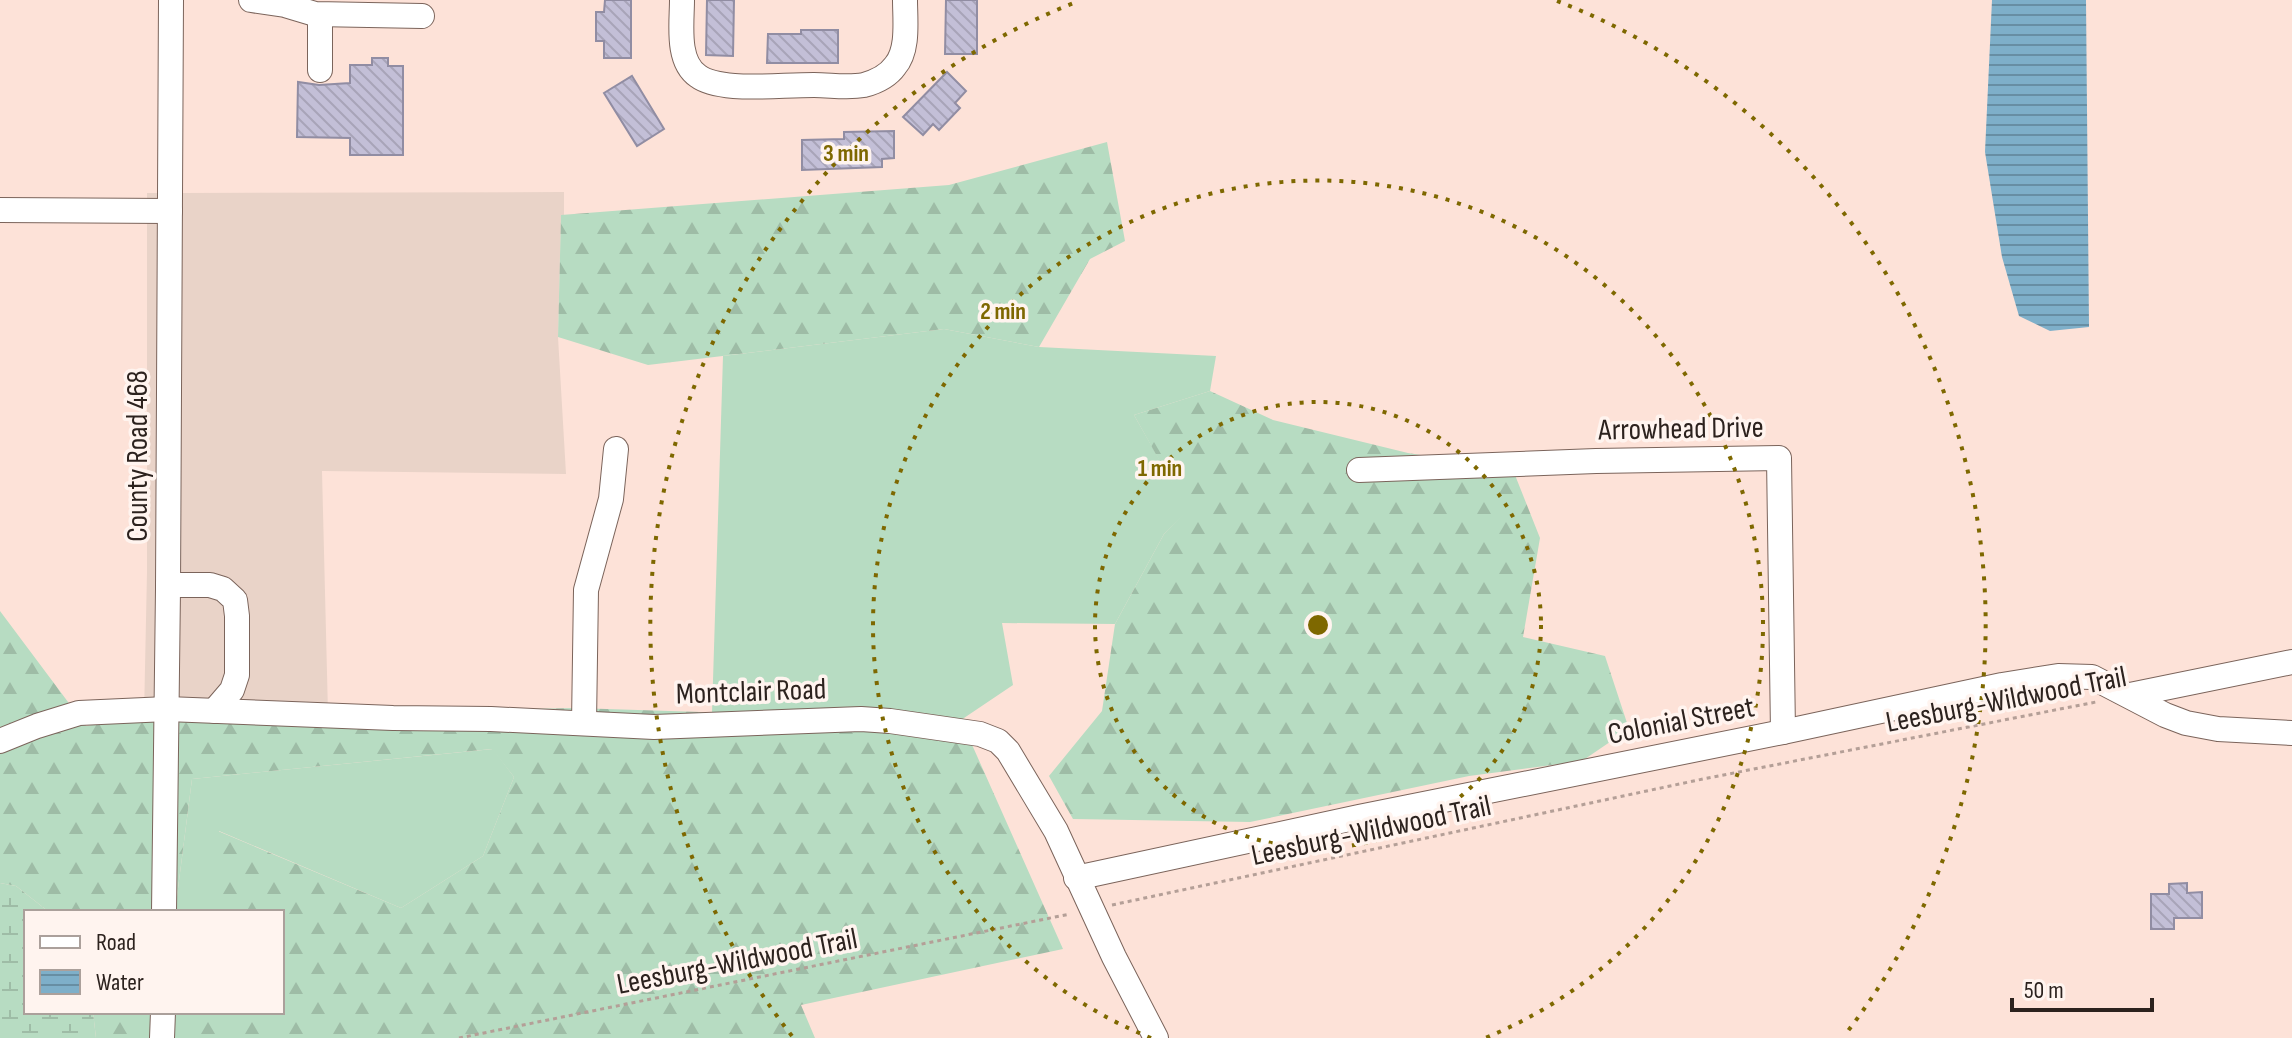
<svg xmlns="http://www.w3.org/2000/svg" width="2292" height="1038" font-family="'Sofia Sans Condensed',sans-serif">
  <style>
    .commercial { fill: #e9d3c8 }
    .grass { fill: #b7dcc2 }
    .forest { fill: url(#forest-firs) }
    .wetland { fill: url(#wetland-marsh) }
    .water { fill: url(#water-rules) }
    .building { fill: url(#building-back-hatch); stroke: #918da3; stroke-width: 2 }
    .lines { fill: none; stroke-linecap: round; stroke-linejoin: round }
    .minor-casing { stroke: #7b645b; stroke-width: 26 }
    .path { stroke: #b49f97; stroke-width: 3; stroke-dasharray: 4 4; stroke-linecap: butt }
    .minor { stroke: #fff; stroke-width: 24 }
    .ring { fill: none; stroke: #7e6800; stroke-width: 4; stroke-dasharray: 4 8 }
    .labels { text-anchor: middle; stroke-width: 7; stroke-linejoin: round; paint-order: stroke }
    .street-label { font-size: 30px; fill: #2c221e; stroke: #fff4ef }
    .centre { fill: #7e6800; stroke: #fff4ef; stroke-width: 4 }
    .ring-label { font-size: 24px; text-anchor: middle; font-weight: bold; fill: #7e6800; stroke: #fff4ef; stroke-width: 7; stroke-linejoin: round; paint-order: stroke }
  </style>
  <defs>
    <pattern id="forest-firs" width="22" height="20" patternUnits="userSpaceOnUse" patternTransform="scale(2)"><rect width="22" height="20" fill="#b7dcc2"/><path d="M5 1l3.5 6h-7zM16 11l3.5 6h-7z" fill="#9ebca6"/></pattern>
    <pattern id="wetland-marsh" width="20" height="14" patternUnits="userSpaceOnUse" patternTransform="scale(2)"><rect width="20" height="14" fill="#b7dcc2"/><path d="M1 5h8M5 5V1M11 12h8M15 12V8" fill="none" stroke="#9ebca6"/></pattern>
    <pattern id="water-rules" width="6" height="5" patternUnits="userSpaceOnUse" patternTransform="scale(2)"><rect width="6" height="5" fill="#7eafc9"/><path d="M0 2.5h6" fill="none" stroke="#678ea3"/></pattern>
    <pattern id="building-back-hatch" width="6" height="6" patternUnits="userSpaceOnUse" patternTransform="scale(2)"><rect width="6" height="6" fill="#c3bfd7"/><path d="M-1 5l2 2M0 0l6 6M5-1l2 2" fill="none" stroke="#a8a4b8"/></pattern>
  </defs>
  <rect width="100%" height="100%" fill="#fde2d8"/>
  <g class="commercial">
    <path d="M564,192V215H561L558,337L566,474L322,471L328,713L176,716L179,193Z"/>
    <path d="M147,193H160L157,716H144L147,572Z"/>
  </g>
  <g class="grass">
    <path d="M944,329L1039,347L1216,356L1210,391L1134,415L1188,510L1164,534L1115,624L1002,623L1013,685L961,720L712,713L723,356Z"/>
    <path d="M493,749L514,777L483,856L401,908L219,831V912H175L192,779Z"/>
  </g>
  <g class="forest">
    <path d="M1107,142L1125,241L1090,259L1039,347L944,329L648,365L558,337L561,215L949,185Z"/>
    <path d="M1210,391L1273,420L1408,453L1513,470L1540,538L1523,637L1605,656L1629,729L1582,761L1469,776L1250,822L1073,819L1049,776L1102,711L1115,624L1164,534L1187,510L1134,415Z"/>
    <path d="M0,611L86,726L144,716H157L155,912H49L16,886L0,883Z"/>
    <path d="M575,708L961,720L1063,949L801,1005L815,1038H172V1012H282V912H219L218,831L401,908L483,856L514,777L492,749L192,779L175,912L176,716Z"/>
    <path d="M93,1012H153V1038H96Z"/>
  </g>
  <path class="wetland" d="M0,883L16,886L49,912H26V1012H93L96,1038H0Z"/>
  <path class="water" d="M1992,0H2086L2089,327L2050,331L2019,316L2002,257L1985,152Z"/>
  <g class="building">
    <path d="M605,0H631V58H604V41H596V12H604Z"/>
    <path d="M707,0H734L733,56L706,55Z"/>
    <path d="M946,0H977V54H945Z"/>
    <path d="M801,30H838V63H767L768,34H801Z"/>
    <path d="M372,58H388V66H403V155H350V138L297,137L298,82L319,85L350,83V65H372Z"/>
    <path d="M947,72L966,91L955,103L960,108L939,130L933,124L923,135L903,117Z"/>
    <path d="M632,76L664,129L637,146L604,93Z"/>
    <path d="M894,131V158L882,159V167L802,170V140L844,139V132Z"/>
    <path d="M2187,883V893L2202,892V918H2174V929H2151V894H2169V884Z"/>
  </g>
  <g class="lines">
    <g class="minor-casing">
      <g id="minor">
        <path d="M251,0L285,5L315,14L422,16"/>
        <path d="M682,0C682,23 676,61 698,76C707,83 723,85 734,86C760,88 788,85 814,85C831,85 847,88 864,85C875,82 888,76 895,66C909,50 905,20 905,0"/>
        <path d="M320,15V70"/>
        <path d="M0,210L170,211"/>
        <path d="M1359,470L1596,461L1779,458L1783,732"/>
        <path d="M168,585H210L223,589L235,600L237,616V675L232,690L214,711"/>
        <path d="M2130,695L2292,662"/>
        <path d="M584,723L586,590L611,499L616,449"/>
        <path d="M0,741L37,726L79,713L167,709L393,718L491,719L654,727L861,719L890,721L980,734L998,741L1008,751L1056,831L1114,957L1156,1038"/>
        <path d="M1076,878L1359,817L1783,732L2002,685L2058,676L2092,677L2165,715L2186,723L2218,729L2292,733"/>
        <path d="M164,912L168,589L171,0"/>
        <path d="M162,1038L163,1012"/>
      </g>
    </g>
    <g class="path">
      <path d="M1112,905L1703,779L2096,702"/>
      <path d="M459,1038L1070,914"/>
    </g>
    <use href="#minor" class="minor"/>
  </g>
  <g class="ring">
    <circle cx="1318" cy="625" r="223"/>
    <path d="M1151 1038A445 445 0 1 1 1485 1038"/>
    <path d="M792 1036A668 668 0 0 1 1079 1M1557 1A668 668 0 0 1 1844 1036"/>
  </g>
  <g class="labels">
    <g class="street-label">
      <text transform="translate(1681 428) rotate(-1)" y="10">Arrowhead Drive</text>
      <text transform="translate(137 456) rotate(-90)" y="10">County Road 468</text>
      <text transform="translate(751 691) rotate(-2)" y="10">Montclair Road</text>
      <text transform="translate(2006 699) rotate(-11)" y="10">Leesburg-Wildwood Trail</text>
      <text transform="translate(1681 720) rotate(-11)" y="10">Colonial Street</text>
      <text transform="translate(1371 830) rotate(-12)" y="10">Leesburg-Wildwood Trail</text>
      <text transform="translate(737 961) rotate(-11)" y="10">Leesburg-Wildwood Trail</text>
    </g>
  </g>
  <circle cx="1318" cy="625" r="12" class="centre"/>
  <g class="ring-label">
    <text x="846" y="161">3 min</text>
    <text x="1003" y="319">2 min</text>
    <text x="1160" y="476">1 min</text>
  </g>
  <rect x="24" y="910" width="260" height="104" fill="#fff4ef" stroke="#aba09b" stroke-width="2"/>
  <rect x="40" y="936" width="40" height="12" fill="#ffffff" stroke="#aba09b" stroke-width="2"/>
  <text x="96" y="950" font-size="24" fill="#2c221e">Road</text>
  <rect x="40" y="970" width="40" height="24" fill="url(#water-rules)" stroke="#aba09b" stroke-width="2"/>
  <text x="96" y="990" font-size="24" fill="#2c221e">Water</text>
  <path d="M2012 998v12h140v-12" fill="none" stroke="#2c221e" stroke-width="4"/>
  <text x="2024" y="998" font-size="24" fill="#2c221e" stroke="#fff4ef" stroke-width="6" paint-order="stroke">50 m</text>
</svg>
